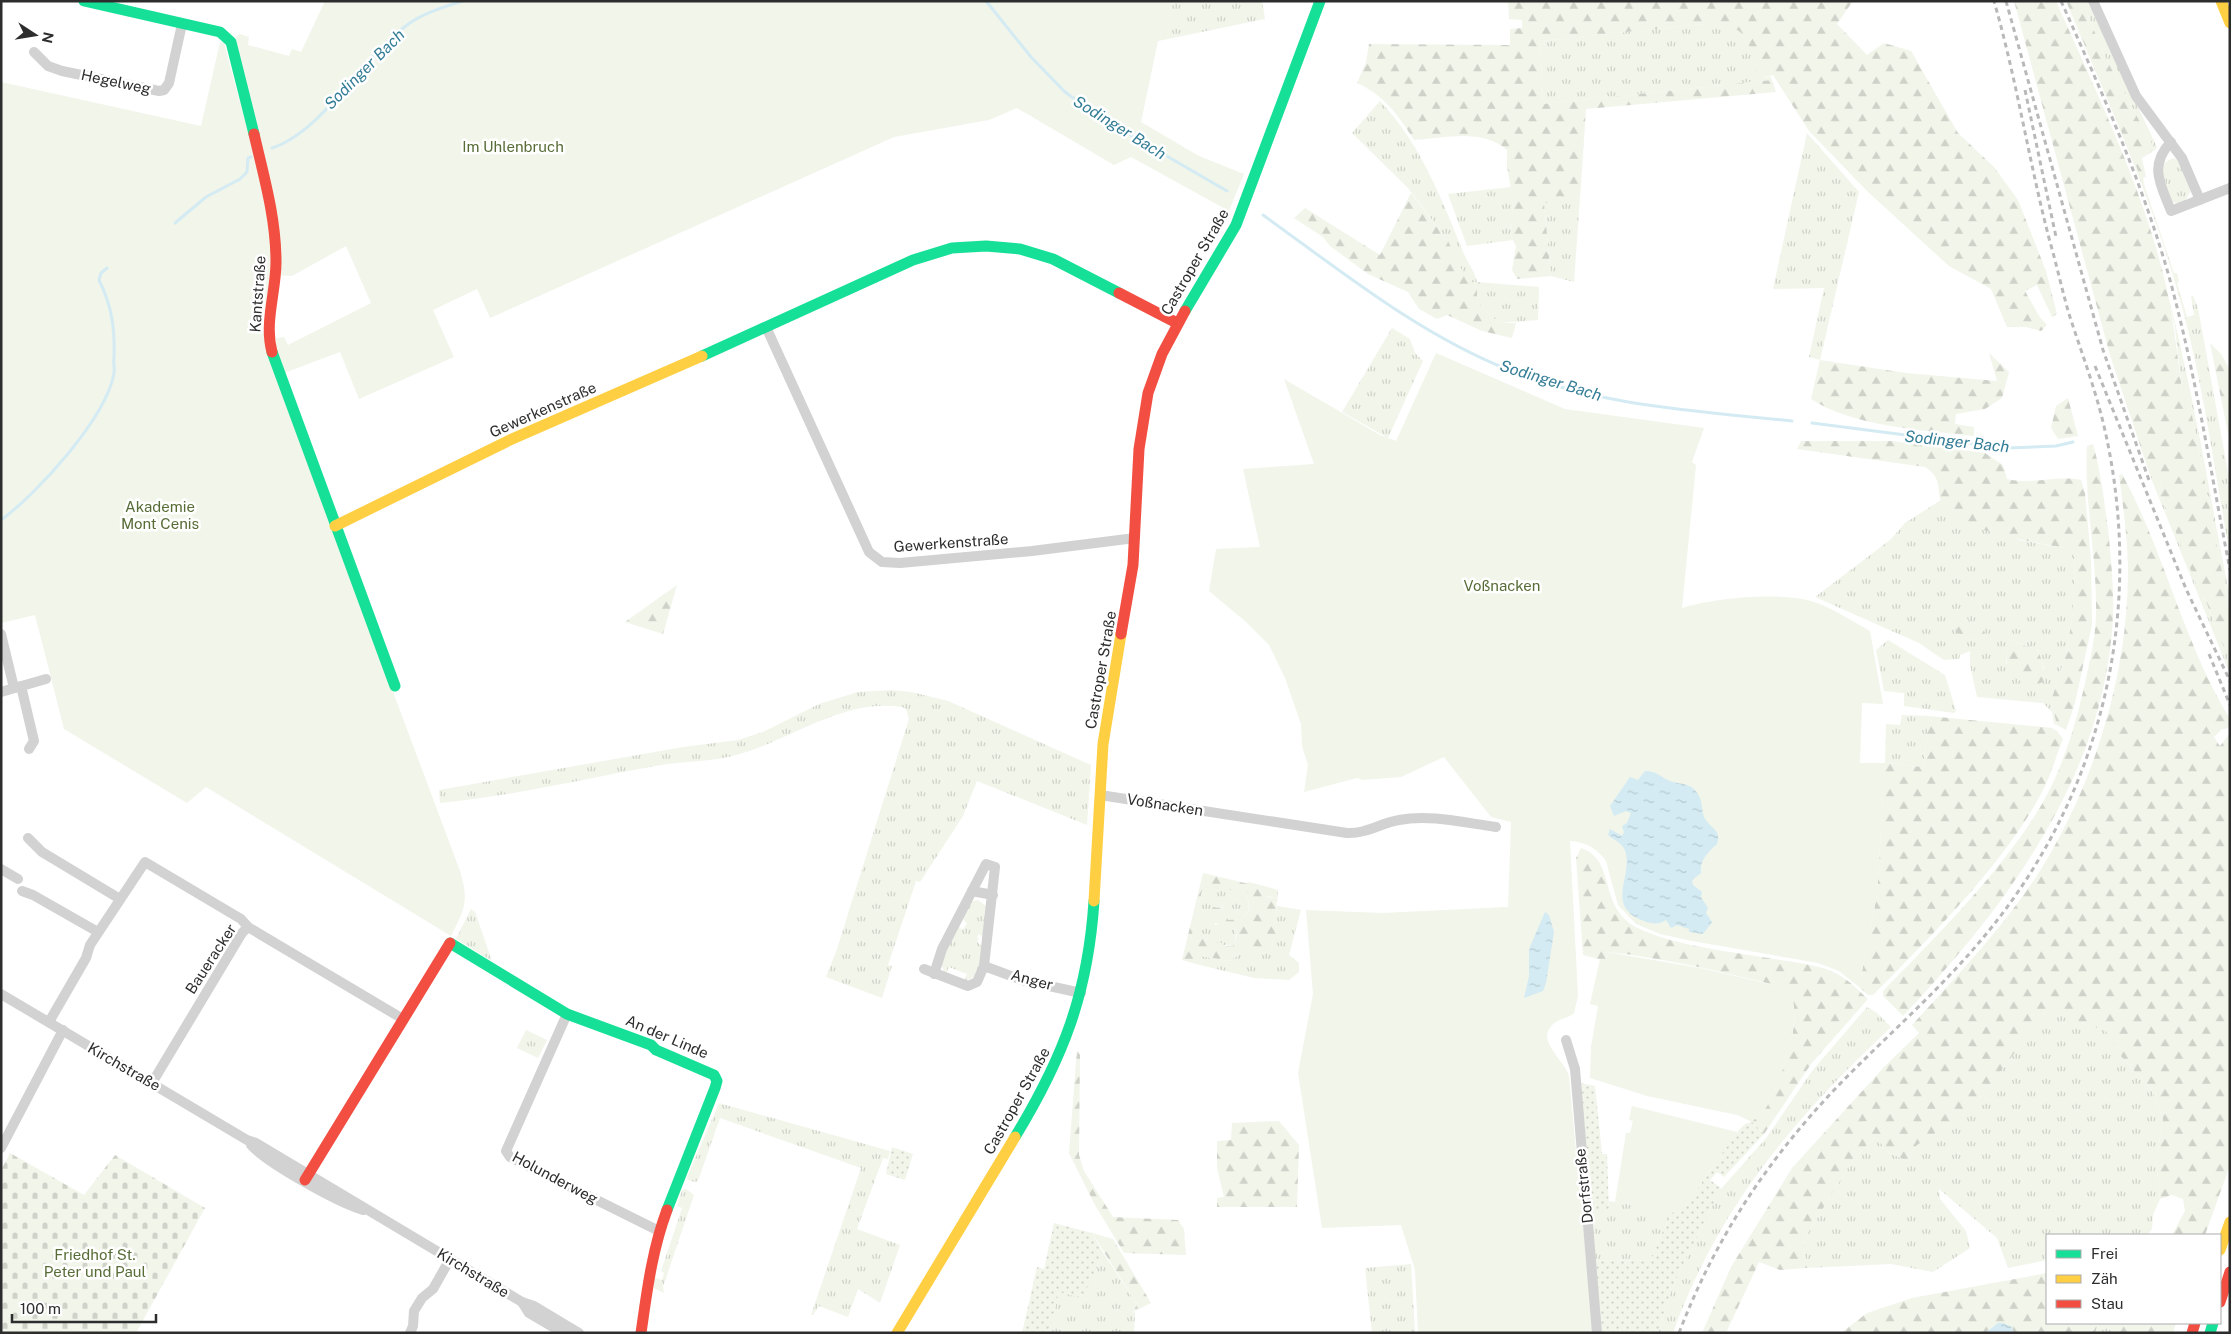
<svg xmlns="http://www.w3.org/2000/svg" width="2231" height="1334" font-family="'Public Sans',sans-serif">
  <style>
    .grass { fill: url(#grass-tufts); fill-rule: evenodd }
    .forest { fill: url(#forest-firs) }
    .cemetery { fill: url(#cemetery-stones) }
    .park { fill: #f1f5ea }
    .garden { fill: url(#garden-dots) }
    .water { fill: url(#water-ripples) }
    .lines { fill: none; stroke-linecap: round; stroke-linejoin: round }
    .stream { stroke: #d4ebf3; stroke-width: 3 }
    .street { stroke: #d2d2d2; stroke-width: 10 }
    .fast { stroke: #16e098; stroke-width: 11 }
    .slow { stroke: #ffcf43; stroke-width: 11 }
    .jam { stroke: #f24e42; stroke-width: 11 }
    .rail { stroke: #b9b9b9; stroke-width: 3; stroke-dasharray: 5 4; stroke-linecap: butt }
    .labels { text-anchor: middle; stroke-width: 5; stroke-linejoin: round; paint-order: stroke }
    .street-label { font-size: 15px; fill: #2d2d2d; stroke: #fff }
    .park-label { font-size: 15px; fill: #576c36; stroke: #fff }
    .water-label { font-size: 16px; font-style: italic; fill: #337d96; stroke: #fff }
  </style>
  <defs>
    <pattern id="grass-tufts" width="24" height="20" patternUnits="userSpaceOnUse" patternTransform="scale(1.25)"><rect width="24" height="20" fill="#f1f5ea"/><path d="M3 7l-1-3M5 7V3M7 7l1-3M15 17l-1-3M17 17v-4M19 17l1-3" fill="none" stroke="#cfd2c9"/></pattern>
    <pattern id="forest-firs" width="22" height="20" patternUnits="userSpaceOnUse" patternTransform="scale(1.25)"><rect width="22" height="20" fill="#f1f5ea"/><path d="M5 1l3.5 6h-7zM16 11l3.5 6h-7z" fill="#cfd2c9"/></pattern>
    <pattern id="cemetery-stones" width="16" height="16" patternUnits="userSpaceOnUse" patternTransform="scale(1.25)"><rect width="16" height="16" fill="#f1f5ea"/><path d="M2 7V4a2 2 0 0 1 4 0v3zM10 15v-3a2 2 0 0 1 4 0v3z" fill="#cfd2c9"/></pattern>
    <pattern id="garden-dots" width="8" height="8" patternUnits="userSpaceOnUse" patternTransform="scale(1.25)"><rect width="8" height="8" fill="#f1f5ea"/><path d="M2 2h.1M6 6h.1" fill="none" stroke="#cfd2c9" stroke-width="1.8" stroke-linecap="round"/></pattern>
    <pattern id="water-ripples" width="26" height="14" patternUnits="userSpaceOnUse" patternTransform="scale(1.25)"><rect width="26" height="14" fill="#d4ebf3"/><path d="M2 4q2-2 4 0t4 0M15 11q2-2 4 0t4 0" fill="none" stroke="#b6cad1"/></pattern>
  </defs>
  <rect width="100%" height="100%" fill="#fff"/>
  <g class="grass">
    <path d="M1174,1H1262L1265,19L1158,41Z"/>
    <path d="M2065,1L2137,164L2174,273H2177L2179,282L2177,283L2187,317L2194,315L2191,296H2193L2198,308L2230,483V556C2215,473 2204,388 2182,307C2154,202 2108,101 2065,1Z"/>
    <path d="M2082,1H2087L2157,147L2155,150L2104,55Z"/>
    <path d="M1703,24C1711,24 1719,23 1727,24C1748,28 1756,61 1764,78L1770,76L1772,80L1543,104L1540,41Z"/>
    <path d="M1380,101C1421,144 1442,200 1464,254C1468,264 1475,271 1477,282L1539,287L1538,320L1499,323L1477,303V282L1468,284L1448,241L1408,188L1352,133Z"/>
    <path d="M1807,133L1859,192L1820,360L1809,357L1824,288L1773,289Z"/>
    <path d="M2173,158L2178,160L2191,191L2185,201L2177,204L2171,201L2162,171L2164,163Z"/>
    <path d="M1511,187L1513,200L1511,236L1513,240L1467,246L1448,194Z"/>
    <path d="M1580,198L1574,282L1551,276L1544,202Z"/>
    <path d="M2163,276C2192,382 2209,491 2230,599V614L2188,394L2186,390H2182L2175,328Z"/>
    <path d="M1392,328L1410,339L1415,353L1423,361L1388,438L1342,412Z"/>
    <path d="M2151,478L2161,479L2159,494L2166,507L2230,660V674Z"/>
    <path d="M1941,500L1945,509L2020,540L2069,549L2075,557L2073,611L2067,651L2051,701L2057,725L2054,724L2052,712L2043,703L1977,697L1970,665V651L1960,655L1959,659L1944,660L1919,643L1815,597L1890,540L1905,523ZM1964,618L1982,626L1985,633L1980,641L1958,634ZM2014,641L2038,650L2044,668L2038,684L2006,664L2007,644Z"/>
    <path d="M1888,640L1945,675L1956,711L1954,713L1904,706V693L1884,691L1876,650Z"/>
    <path d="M892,690L911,692L948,701L1091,765L1087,825L977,781L963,816L920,882L916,881L888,965L892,966L882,998L826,977L837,949L909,719L906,709L902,707C842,698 792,740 736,755C712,762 686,761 661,765C587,778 514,796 440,803L439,790L683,747L738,740L763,732L819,704L858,692Z"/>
    <path d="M1902,715L1929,716L1923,767L1885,763L1886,724L1900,725Z"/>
    <path d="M1249,882L1278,890L1277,906L1301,910L1289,955L1299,963V972L1289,980L1254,978L1200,965L1201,956L1229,961L1247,950L1261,953L1269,951L1275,940L1273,924L1277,919V903L1272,897L1265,896L1258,888L1246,895C1254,912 1245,920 1228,920L1224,905L1221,908L1213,907L1215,925L1222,923L1234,927C1237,934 1236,939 1233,946L1213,944L1203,937L1191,940L1203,886H1242Z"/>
    <path d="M978,900L986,906L984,938L979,934L977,937L979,939L977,942L983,947C981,958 980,981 964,980L967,974L949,967L946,974L944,973L941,962L958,925L962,930L967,924L962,917L972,901Z"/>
    <path d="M471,909L475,912L492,961L456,939Z"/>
    <path d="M1867,1007L1877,1013L1891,1027C1794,1119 1719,1205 1673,1333H1658L1672,1288L1720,1190L1767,1137L1812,1071Z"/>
    <path d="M2046,1011L2106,1031L2119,1054L2153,1092L2163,1119L2156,1161L2160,1199L2153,1215L2152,1229L2147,1235H2047V1260L2008,1268L1997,1238L1939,1189L1940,1199L1966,1231L1970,1248L1933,1272L1891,1264L1807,1268L1803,1241L1852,1161L1875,1137L1890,1153L1907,1161L1917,1145L1957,1119L1983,1095Z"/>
    <path d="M526,1030L547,1040L538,1058L517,1048Z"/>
    <path d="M719,1103L890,1151L888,1159L883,1158L857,1229L900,1245L880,1303L858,1289L848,1317L819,1306L813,1315H811L861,1168L720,1118L698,1181L695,1182L688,1180L687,1177Z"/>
    <path d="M686,1189L694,1195L663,1287L664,1293L654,1288L653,1277L662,1280L664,1273L661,1271L682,1208L677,1206L682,1190Z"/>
    <path d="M1609,1201L1673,1212L1658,1241L1651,1261L1593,1260L1589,1213L1609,1211Z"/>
    <path d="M1102,1251L1137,1304L1133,1312L1135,1313L1134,1333H1049L1059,1292L1095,1274Z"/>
    <path d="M1411,1264L1415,1333H1372L1365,1268Z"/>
    <path d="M2098,1323H2118V1333H2095Z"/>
  </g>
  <g class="forest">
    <path d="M1508,1H1853L1837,24L1867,55L1884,43L1911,51L1958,133L1994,167L2018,200L2046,271L2057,314L2052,317L2037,285L2025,291L2039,316L2047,325L2041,331L2026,327H2007L1991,289L1949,266L1868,192L1809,131L1773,75L1759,78C1746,37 1751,25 1703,24L1540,41L1543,104L1772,80L1776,92L1586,109L1580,198L1544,203L1551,276L1517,279L1512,270L1516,246L1511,236L1513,200L1507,166V150C1483,128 1444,138 1414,140C1399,116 1384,95 1357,83L1366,62L1369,44L1510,45V29L1522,28V20L1509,19Z"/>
    <path d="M2014,1H2056C2096,92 2140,181 2164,277C2173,315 2177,352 2182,390H2186L2188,394L2230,614L2229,660L2205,599L2199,591L2166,507L2159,494L2161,479L2151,478L2110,355Z"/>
    <path d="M2066,1H2082L2104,55L2155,150L2142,158L2146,177L2143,178L2145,187Z"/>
    <path d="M1411,193L1448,241L1468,283L1477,282V303L1499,323H1516L1512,338L1482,331L1447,315L1437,319L1419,309L1408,292L1368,274L1330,246L1323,237L1294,218L1305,208L1380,255Z"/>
    <path d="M2210,343L2221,354L2230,370V443Z"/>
    <path d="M1989,353L2009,372L2002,398L1985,409L1956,414L1955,424L1974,427V436C1923,430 1854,427 1811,399L1820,360L1906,373L1997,381Z"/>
    <path d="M2068,398L2078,436L2058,439L2051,428L2056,406Z"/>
    <path d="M1801,441H1892L1985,453L2003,465L2007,479C2031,485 2056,475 2081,480L2085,493L2091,559L2092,625L2075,703L2066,730L2057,725L2051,701L2067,651L2073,611L2075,558L2069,549C2041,543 1963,532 1945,509C1933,493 1946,480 1925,467L1797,449Z"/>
    <path d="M2093,444C2101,472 2104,500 2108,529C2111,558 2114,587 2113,616C2106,774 2007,906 1903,1016L1883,996V991C1936,937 2004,869 2042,804C2063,767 2076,724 2085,683C2090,660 2096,636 2096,612C2097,556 2084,501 2087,446Z"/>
    <path d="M2122,474C2165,553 2183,642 2230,719V726L2226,729H2222L2214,737L2220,746L2230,733V1165L2205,1235H2172L2185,1211L2183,1199L2172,1195L2160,1199L2156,1161L2163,1119L2153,1092L2119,1054L2106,1031L2046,1011L1983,1095L1957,1119L1917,1145L1907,1161L1890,1153L1875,1137L1852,1161L1803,1241L1807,1268L1780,1270L1759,1262L1726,1333H1702L1731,1267L1792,1168L1886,1065L1919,1033L1912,1025C1956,977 2002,929 2038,874C2095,784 2129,672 2128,565C2127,535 2123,505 2119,475Z"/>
    <path d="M677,585L663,634L625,622Z"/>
    <path d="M1964,618L1982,626L1985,633L1980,641L1958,634L1956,631L1959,619Z"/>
    <path d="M2014,641L2026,646H2034C2042,654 2045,671 2043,682L2038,684L2027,679L2022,682L2007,672L2006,644Z"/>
    <path d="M1929,716L2052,728L2057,731L2063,739C2056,756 2051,775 2042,792C2006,861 1933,934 1878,990L1873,995H1868L1859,987L1877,895L1885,763L1923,767Z"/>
    <path d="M1581,848C1619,861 1595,910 1642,930C1684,948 1735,952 1780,960C1799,963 1822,965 1839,975C1850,981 1859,991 1868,999L1811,1064L1764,1134L1752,1122C1757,1116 1765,1111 1768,1104C1780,1080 1814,999 1779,986C1723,972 1665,958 1607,952L1606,961L1583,955L1576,858Z"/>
    <path d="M1203,873L1249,884L1242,886L1238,891L1203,886L1191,940L1196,936L1203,937L1213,944L1220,942L1225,946H1233L1237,936L1234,927L1210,922V910L1213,907L1221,908L1228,903L1230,908L1227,916L1228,920C1245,920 1255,912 1246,895L1249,890L1258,888L1265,896L1276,899L1277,919L1273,924C1279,935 1275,943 1267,953L1264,955L1247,950L1229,961L1202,956L1200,965L1182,960Z"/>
    <path d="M1077,1050L1080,1055L1079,1155L1084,1171L1113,1217L1178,1220L1184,1229L1186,1255L1124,1253L1095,1205L1069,1153Z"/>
    <path d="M1279,1121L1299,1145L1297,1207H1217V1198L1224,1197L1217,1168V1141L1231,1140L1232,1123Z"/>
    <path d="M1092,1233L1113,1239L1151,1303L1133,1312L1137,1304Z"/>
    <path d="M2047,1273V1323H2098L2095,1333H2013L2012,1327L1994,1326L1985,1333H1841L1867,1313L1912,1298Z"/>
    <path d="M2118,1323H2176L2173,1333H2118Z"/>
  </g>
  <path class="cemetery" d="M10,1153L84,1195L115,1155L205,1208L136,1333H1V1170Z"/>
  <g class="park">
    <path d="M325,1H1174L1158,41L1141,122L1199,156L1244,174L1229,211L1131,157L1114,165L1017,108L989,120L894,137L490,318L477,289L433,310L454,357L359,399L340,352L284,373L273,339L284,337L288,345L371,303L346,246L292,276L277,275L236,37L240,34L249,37L248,45L289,56L292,49L301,52Z"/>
    <path d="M220,42L224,43L263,188L273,263L262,327L383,665L460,871C469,901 465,909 451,936L206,787L187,803L64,729L35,615L1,623V82L201,126Z"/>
    <path d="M1436,353L1565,409L1704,428L1692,462L1696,465L1682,608C1715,598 1778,592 1811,601C1831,607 1852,621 1870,631L1883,704L1862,703L1860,763H1885L1877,895L1859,987L1839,971L1818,963L1692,941L1660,934L1636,924L1618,905L1606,861C1597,848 1585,842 1570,841L1578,996L1574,1013C1569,1018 1562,1018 1556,1022C1532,1038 1564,1059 1569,1076L1593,1333H1418L1415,1270L1401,1225L1322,1228L1298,1073L1313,994L1306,910L1382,913L1508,907L1511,822L1491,817L1444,757L1401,777L1363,780L1357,778L1304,792L1308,765L1302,746L1301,724L1285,678L1269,645L1246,622L1209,591L1216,549L1260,547L1243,469L1314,464L1284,379L1380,435L1396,441Z"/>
    <path d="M1607,952L1700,968L1779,986L1791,992C1802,1025 1783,1074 1768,1104C1765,1111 1757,1116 1752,1122L1737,1115L1647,1096L1590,1078L1591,1047L1598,1006L1590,1004L1600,959L1606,960Z"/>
    <path d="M1632,1106L1737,1132L1680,1214L1615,1202L1626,1133H1630L1633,1121L1629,1120Z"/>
  </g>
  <g class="garden">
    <path d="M1580,1083L1595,1086L1602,1154H1607L1609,1211L1589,1213Z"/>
    <path d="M1752,1122L1764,1134L1724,1177L1717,1172L1710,1180L1721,1188L1672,1288L1658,1333H1599L1593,1260L1651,1261L1658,1241L1673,1212L1680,1214L1737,1132L1745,1124Z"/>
    <path d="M892,1147L913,1154L905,1180L886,1174Z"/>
    <path d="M1054,1223L1092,1233L1102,1251L1095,1274L1081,1298L1059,1292L1049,1333H1022L1037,1267L1044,1269Z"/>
  </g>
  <g class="water">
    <path d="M1645,771C1657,771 1660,777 1670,781C1681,785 1692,782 1699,796C1703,803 1701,811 1705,819C1711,828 1722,831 1717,844C1708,852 1699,861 1701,873L1692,880L1693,885L1702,892L1701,897L1708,908L1706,913L1712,922L1703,934L1689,932V929L1677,925L1671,928L1666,920C1659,925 1652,924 1644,921C1606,907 1631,880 1626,854C1624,843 1615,841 1608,835L1610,829L1622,836L1624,832L1622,826L1627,823L1631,813L1626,811L1614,816L1610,806L1630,777L1638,780Z"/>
    <path d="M1545,912L1549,915L1554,932L1546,983L1543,991L1524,998L1529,976V949Z"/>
    <path d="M1998,1323H2003L2012,1327L2013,1333H1985Z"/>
  </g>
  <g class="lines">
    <g class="stream">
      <path d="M986,1L1031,57L1065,92L1096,115L1227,191"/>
      <path d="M272,148C322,132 362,58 407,25C423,13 444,7 463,1"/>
      <path d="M1263,215C1341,271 1420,335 1509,370C1599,406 1697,411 1792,421"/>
      <path d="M175,223L206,197L240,179L247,172L248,158L251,157"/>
      <path d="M1812,423L2007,448L2056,446L2073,442"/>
      <path d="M1,520C37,494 107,417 114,373C115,368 113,363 114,358C115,329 112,306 99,280L101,273L107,268"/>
    </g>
    <g class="street">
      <path d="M2093,1L2136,96L2182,158L2200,200"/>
      <path d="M34,52L48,66L62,71L159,91L164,90L169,83L182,24"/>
      <path d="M2171,142C2148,166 2161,185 2171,211L2230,188"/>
      <path d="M766,327L869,552L882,562L900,563L1032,551L1135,538"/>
      <path d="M1,634L14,688"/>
      <path d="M21,686L34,741L29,749"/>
      <path d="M1,692L46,679"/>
      <path d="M1100,795L1347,833C1366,834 1381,823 1399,820C1430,814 1465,823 1496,827"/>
      <path d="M28,838L42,852L120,899"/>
      <path d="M1,869L18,879"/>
      <path d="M22,891L33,895L98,932"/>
      <path d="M972,891L993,895"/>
      <path d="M924,969L968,986L977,982L984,966L1022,980L1081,993"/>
      <path d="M934,974L942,949L986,864L995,867L984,966"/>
      <path d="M1,994L247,1140L256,1143L522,1302L534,1306L579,1333"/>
      <path d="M567,1014L506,1151L510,1157L659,1231"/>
      <path d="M49,1022L86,958L90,945L145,862L241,919L248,927"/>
      <path d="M1566,1040L1575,1069L1597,1333"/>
      <path d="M152,1083L242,933L248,927L403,1019"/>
      <path d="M251,1145C268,1164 339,1203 363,1210"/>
      <path d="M1,1148L63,1030"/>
      <path d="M522,1302L529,1313L563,1333"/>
      <path d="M410,1333L413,1326L414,1311L422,1298L433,1289L450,1259"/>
    </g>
    <g class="fast">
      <path d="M84,1L220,32L231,42L254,134"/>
      <path d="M1185,311L1236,225L1320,1"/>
      <path d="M272,352L395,686"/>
      <path d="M702,356L913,260L952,248L986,246L1020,249L1053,259L1119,293"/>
      <path d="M450,943L567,1014L651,1045L656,1050L714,1075L717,1081L715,1088L667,1210"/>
      <path d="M1015,1137C1063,1058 1088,994 1094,901"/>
      <path d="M2210,1333L2213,1323"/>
    </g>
    <g class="slow">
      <path d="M2221,1L2230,23"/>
      <path d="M335,526L510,440L702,356"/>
      <path d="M1094,901L1103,744L1121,634"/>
      <path d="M2220,1250L2230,1222"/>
      <path d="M897,1333L1015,1137"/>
    </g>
    <g class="jam">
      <path d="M254,134C264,177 276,218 276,262C276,292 264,323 272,352"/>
      <path d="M1119,293L1177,323"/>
      <path d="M1121,634L1133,565L1139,449L1148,393L1162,354L1185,311"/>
      <path d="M305,1180L450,943"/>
      <path d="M2220,1302L2230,1272"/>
      <path d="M641,1333C647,1291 652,1250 667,1210"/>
      <path d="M2192,1333L2195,1323"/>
    </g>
    <g class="rail">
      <path d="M2006,1L2103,350L2150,483"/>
      <path d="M2061,1C2102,92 2143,184 2170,280C2196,376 2211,473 2230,570"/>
      <path d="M2025,90L2056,237"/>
      <path d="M2095,366L2186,589L2230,681"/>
      <path d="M2209,654L2230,705"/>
      <path d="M1679,1333C1715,1239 1766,1162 1835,1089C1883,1039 1937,993 1982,939C2101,798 2145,616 2106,435C2097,393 2082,354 2069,314C2062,290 2057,266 2050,242C2029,162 2017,81 1994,1"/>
    </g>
  </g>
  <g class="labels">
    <g class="street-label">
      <text transform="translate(116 82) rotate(12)" y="5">Hegelweg</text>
      <text transform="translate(1195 262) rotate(-60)" y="5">Castroper Straße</text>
      <text transform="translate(258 294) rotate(-86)" y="5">Kantstraße</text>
      <text transform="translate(543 410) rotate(-24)" y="5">Gewerkenstraße</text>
      <text transform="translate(951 543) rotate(-4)" y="5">Gewerkenstraße</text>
      <text transform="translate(1101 670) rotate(-80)" y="5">Castroper Straße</text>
      <text transform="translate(1165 805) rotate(9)" y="5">Voßnacken</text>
      <text transform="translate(211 959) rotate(-57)" y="5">Baueracker</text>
      <text transform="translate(1032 980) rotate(15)" y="5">Anger</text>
      <text transform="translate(667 1037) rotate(23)" y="5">An der Linde</text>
      <text transform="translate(124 1067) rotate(30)" y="5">Kirchstraße</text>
      <text transform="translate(1017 1101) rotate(-61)" y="5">Castroper Straße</text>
      <text transform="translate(555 1178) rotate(28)" y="5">Holunderweg</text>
      <text transform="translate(1584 1186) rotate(-96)" y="5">Dorfstraße</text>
      <text transform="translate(473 1273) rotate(31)" y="5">Kirchstraße</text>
    </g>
    <g class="park-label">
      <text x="513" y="152">Im Uhlenbruch</text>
      <text x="160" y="512">Akademie<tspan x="160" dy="17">Mont Cenis</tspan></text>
      <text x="1502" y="591">Voßnacken</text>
      <text x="95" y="1260">Friedhof St.<tspan x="95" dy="17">Peter und Paul</tspan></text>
    </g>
    <g class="water-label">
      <text transform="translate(364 69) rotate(-45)" y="6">Sodinger Bach</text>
      <text transform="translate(1120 127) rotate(32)" y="6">Sodinger Bach</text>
      <text transform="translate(1551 380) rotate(17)" y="6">Sodinger Bach</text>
      <text transform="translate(1957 441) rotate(6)" y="6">Sodinger Bach</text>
    </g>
  </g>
  <rect width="2231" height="1334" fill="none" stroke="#2d2d2d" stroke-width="5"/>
  <rect x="2046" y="1234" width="175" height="90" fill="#ffffff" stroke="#ababab"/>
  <rect x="2056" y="1250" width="25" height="8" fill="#16e098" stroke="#ababab"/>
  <text x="2091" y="1259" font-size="15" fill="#2d2d2d">Frei</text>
  <rect x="2056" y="1275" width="25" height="8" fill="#ffcf43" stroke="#ababab"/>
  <text x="2091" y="1284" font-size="15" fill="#2d2d2d">Zäh</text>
  <rect x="2056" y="1300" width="25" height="8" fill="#f24e42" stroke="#ababab"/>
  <text x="2091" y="1309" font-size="15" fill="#2d2d2d">Stau</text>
  <g transform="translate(35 35) rotate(102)" stroke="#ffffff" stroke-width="4" paint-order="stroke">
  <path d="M0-4L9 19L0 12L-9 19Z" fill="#2d2d2d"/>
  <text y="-8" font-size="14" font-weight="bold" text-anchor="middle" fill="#2d2d2d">N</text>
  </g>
  <path d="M12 1314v8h144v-8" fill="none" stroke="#2d2d2d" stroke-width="2.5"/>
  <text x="20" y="1314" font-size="15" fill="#2d2d2d" stroke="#ffffff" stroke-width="4" paint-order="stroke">100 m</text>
</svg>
